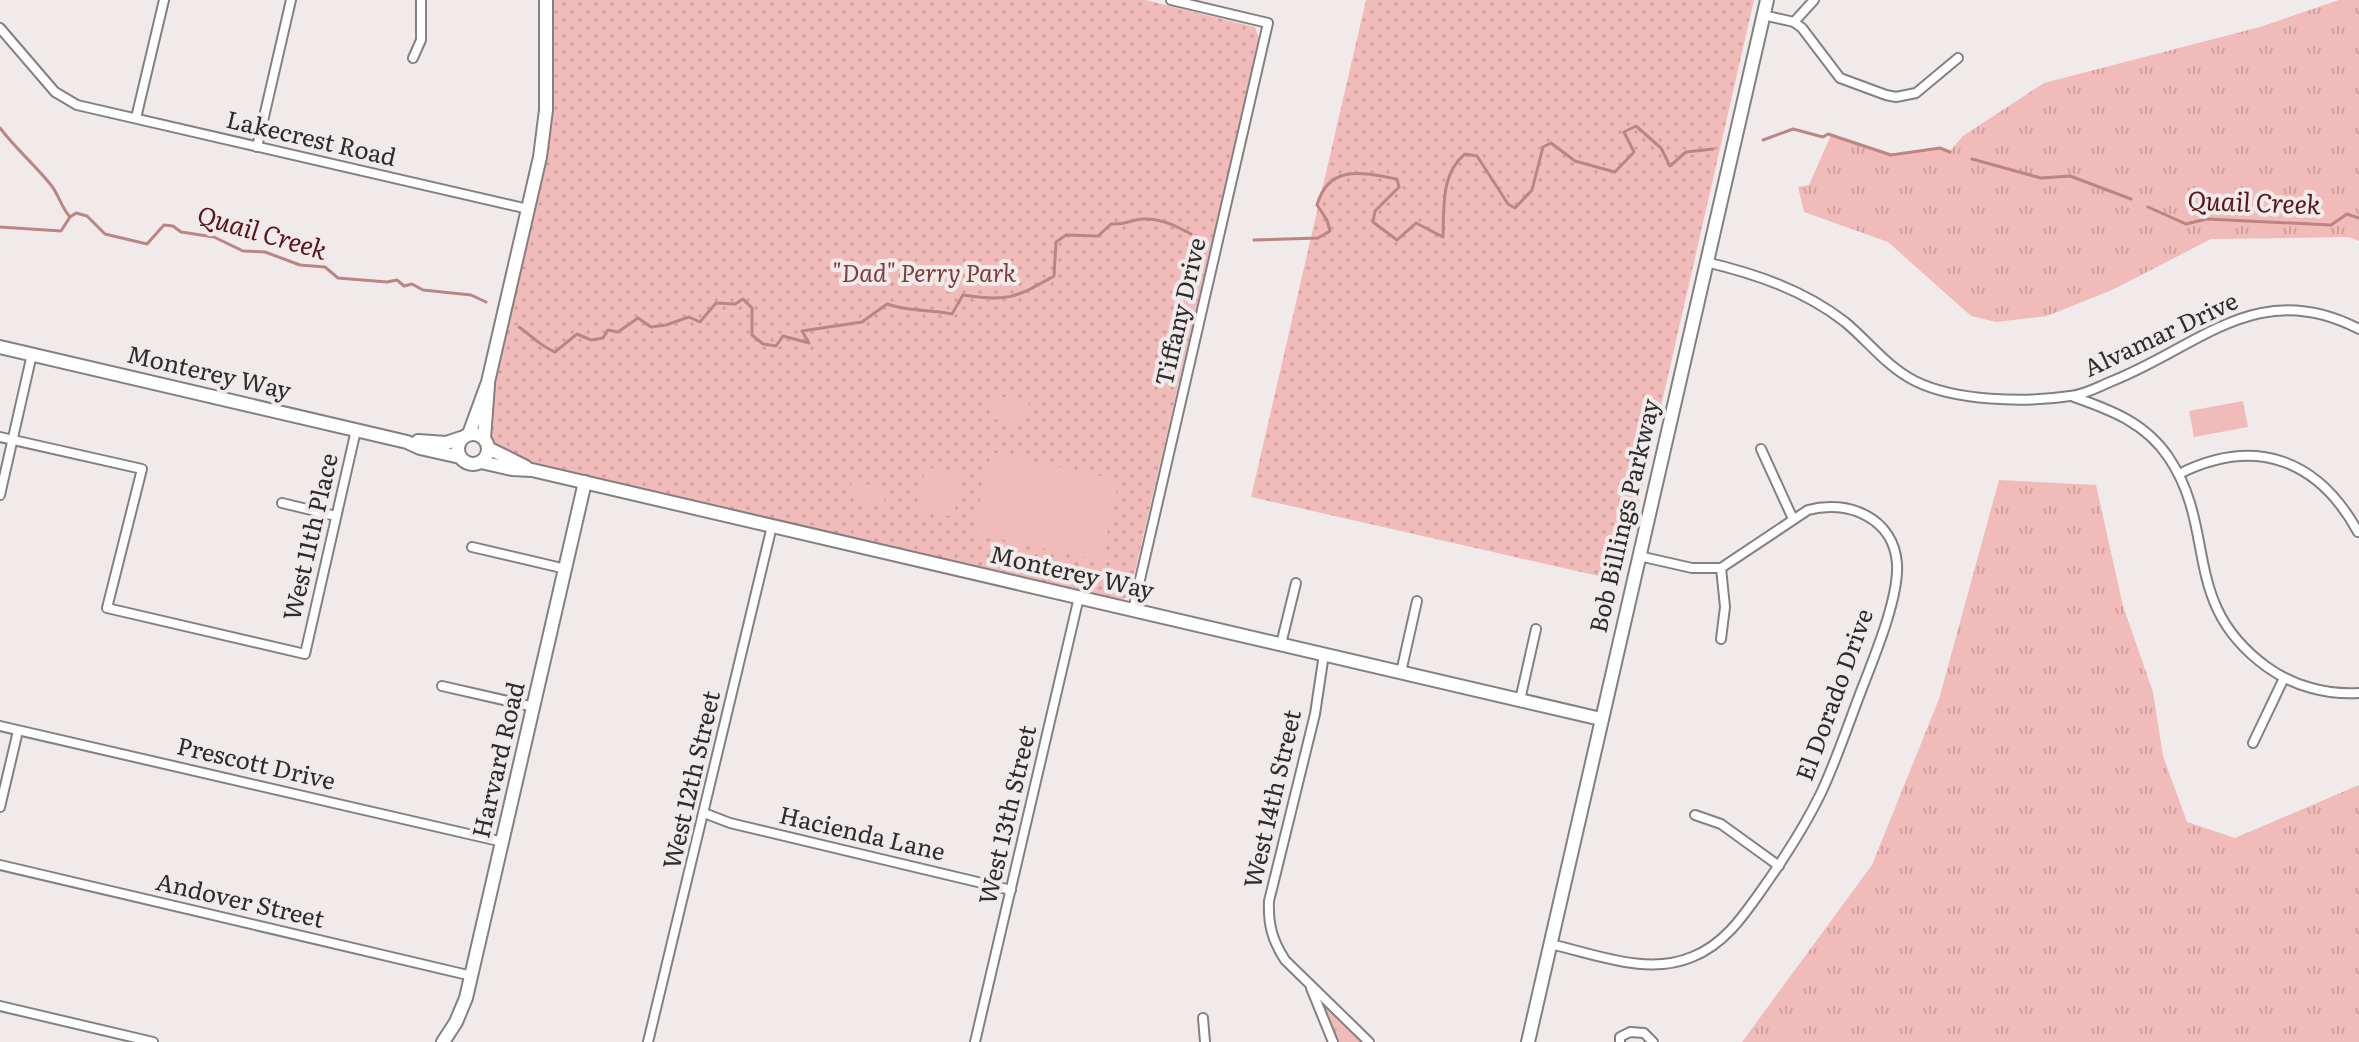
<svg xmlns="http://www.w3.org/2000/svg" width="2359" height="1042" font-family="Literata,serif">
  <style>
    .grass { fill: url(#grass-tufts) }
    .park { fill: url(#park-dots) }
    .garden { fill: #f0bbb8 }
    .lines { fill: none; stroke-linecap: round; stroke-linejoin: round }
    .stream { stroke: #bc8583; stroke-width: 3 }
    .street-casing { stroke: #858080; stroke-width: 12 }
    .secondary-casing { stroke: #858080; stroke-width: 16 }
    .street { stroke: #fff; stroke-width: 8 }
    .secondary { stroke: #fff; stroke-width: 12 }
    .labels { text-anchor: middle; stroke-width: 8; stroke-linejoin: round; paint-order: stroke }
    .street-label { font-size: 24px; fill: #2d2b2b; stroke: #f0ebea }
    .park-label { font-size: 24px; font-style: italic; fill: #813b3b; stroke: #f0ebea }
    .water-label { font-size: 26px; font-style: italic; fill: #5a171a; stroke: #f0ebea }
  </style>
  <defs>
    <pattern id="grass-tufts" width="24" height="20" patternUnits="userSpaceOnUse" patternTransform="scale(2)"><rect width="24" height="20" fill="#f0bbb8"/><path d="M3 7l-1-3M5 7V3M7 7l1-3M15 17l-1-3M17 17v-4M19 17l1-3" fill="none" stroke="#cea19e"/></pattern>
    <pattern id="park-dots" width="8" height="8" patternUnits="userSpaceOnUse" patternTransform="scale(2)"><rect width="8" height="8" fill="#f0bbb8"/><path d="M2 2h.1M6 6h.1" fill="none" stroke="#cea19e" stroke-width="1.8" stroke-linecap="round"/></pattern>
  </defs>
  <rect width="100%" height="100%" fill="#f0ebea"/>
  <g class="grass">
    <path d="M2339,0H2359V241L2349,237L2211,239L2112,290L2047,316L1996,322L1971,316L1888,242L1804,212L1798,187L1809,185L1831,135L1891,155L1940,148L1950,151L1963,136L2044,83L2260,27Z"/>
    <path d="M1999,480L2096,485L2123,606L2153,692L2163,756L2187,822L2235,838L2359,785V1042H1742L1872,865L1939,699Z"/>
    <path d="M1319,997L1366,1042H1336Z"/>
  </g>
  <g class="park">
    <path d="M551,0H1145L1255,27L1259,39L1129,597L1119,600L529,463L492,444L487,428L498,365L550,130L552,89Z"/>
    <path d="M1366,0H1754L1621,581L1251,497Z"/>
  </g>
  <g class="garden">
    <path d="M995,395L1029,403L1024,426L990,418Z"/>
    <path d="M2243,401L2248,427L2194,437L2189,411Z"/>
    <path d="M991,452L1119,480L1101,561L973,533Z"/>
    <path d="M926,467L963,476L953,517L916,508Z"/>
    <path d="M852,481L887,489L883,505L848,497Z"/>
  </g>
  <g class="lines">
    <g class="stream">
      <path d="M0,128C15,148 35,165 51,185C59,195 61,207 70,217"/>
      <path d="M1763,140L1793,129L1823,137L1828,134L1891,155L1940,148L1950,152"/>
      <path d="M1972,159L2041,178L2070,176L2131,199"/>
      <path d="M2148,207L2186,224L2207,219L2331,225L2347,214L2359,218"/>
      <path d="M0,227L61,231L70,217L76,213L87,216L105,234L147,244L164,225L173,226L181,232L214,237L243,251L265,252L300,265L325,267L338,278L387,282L397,280L404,286L412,284L423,290L471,295L486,302"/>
      <path d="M1254,240L1318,238L1330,231L1327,220L1317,205C1329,163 1364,173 1397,179L1399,187L1375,211L1373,222L1397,240L1416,223L1443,237C1444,207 1441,173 1465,154L1477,156L1508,204L1515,208L1532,190L1543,147L1551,143L1575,161L1615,172L1634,152L1624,132L1636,126L1661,148L1670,166L1686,152L1713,149"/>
      <path d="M519,327C532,336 540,346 555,352L577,334L591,340L603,338L608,330L618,332L638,318L651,327L666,325L689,317L700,322L716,303L735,304L743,299L752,308V335L763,344L776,346L783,336L809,343L802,331L862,322L887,304C906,311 931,310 952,314L963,295C1008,302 1015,298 1054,276L1056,242L1066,235L1098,236L1111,224C1125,225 1131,220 1142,219C1161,218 1176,226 1191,234"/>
    </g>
    <g class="street-casing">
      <g id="street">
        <path d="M1763,15L1794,22L1802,28L1840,78L1886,95L1896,97L1916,93L1958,58"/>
        <path d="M1794,22L1814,0"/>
        <path d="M0,28L55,92L77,105L528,209"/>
        <path d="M413,58L421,40V0"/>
        <path d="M136,118L164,0"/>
        <path d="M257,147L291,0"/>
        <path d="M1706,262C1756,274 1804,290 1845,322C1868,341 1887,367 1915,381C1955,401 2025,403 2070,396C2084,395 2098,387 2110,382C2198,348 2257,276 2359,329"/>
        <path d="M2074,397C2111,410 2146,423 2169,458C2218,531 2180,604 2267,667C2293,686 2327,695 2359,693"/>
        <path d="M0,437L142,469L107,608L305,654L356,430"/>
        <path d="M1761,449L1793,519"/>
        <path d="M2179,474C2255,436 2318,459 2358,532"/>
        <path d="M0,495L32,354"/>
        <path d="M282,503L336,516"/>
        <path d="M472,547L566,569"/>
        <path d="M1721,568L1725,607L1721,639"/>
        <path d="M1133,610L1268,23L1171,0"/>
        <path d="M1281,644L1296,583"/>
        <path d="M1324,654L1315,714L1269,901C1268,924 1272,940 1285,960L1369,1042"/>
        <path d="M1401,672L1417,601"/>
        <path d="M442,686L534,707"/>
        <path d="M1520,700L1536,629"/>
        <path d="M0,726L503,842"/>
        <path d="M2253,743L2284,678"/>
        <path d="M0,807L18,731"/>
        <path d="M704,813L730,823L1011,890"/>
        <path d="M1695,815L1721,824L1779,866"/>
        <path d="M0,865L472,976"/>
        <path d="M1550,944C1595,954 1647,976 1692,957C1723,945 1742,918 1761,891C1783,860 1804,828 1821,793C1837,759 1849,722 1863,686C1875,655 1899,597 1897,564C1894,518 1848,499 1808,510L1721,568H1692L1639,556"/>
        <path d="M1311,988L1333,1042"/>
        <path d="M0,1006L153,1042"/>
        <path d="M1203,1018L1205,1042"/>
        <path d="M648,1042L772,526"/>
        <path d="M975,1042L1079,597"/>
        <path d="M1620,1042V1037L1630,1032L1644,1033L1653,1042"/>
      </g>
    </g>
    <g class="secondary-casing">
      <g id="secondary">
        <path d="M0,347L407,442L420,448L460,457"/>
        <circle cx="473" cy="449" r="15"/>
        <path d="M469,434L488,382L540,157L546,110V0"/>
        <path d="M484,438L488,385"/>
        <path d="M418,441L446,443L461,438"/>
        <path d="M488,448L526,467"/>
        <path d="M481,462L512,469L532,470L1601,719"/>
        <path d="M443,1042L456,1022L466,998L585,482"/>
        <path d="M1528,1042L1767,0"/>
      </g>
    </g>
    <use href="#street" class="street"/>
    <use href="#secondary" class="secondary"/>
  </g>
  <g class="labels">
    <g class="street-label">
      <text transform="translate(311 139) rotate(13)" y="8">Lakecrest Road</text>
      <text transform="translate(1181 312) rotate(-77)" y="8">Tiffany Drive</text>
      <text transform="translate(2161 335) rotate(-25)" y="8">Alvamar Drive</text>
      <text transform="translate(209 373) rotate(13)" y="8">Monterey Way</text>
      <text transform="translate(1625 516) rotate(-77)" y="8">Bob Billings Parkway</text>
      <text transform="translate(311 537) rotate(-77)" y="8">West 11th Place</text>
      <text transform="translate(1072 573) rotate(13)" y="8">Monterey Way</text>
      <text transform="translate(1835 695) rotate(-70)" y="8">El Dorado Drive</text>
      <text transform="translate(499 760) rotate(-77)" y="8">Harvard Road</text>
      <text transform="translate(256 764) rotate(13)" y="8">Prescott Drive</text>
      <text transform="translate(692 780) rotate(-77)" y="8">West 12th Street</text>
      <text transform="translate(1273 799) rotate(-77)" y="8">West 14th Street</text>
      <text transform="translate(1008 815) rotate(-77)" y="8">West 13th Street</text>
      <text transform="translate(862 834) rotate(13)" y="8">Hacienda Lane</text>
      <text transform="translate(240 901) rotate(13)" y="8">Andover Street</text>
    </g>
    <g class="park-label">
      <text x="924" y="282">"Dad" Perry Park</text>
    </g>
    <g class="water-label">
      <text transform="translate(2254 203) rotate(2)" y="9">Quail Creek</text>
      <text transform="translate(262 233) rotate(16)" y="9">Quail Creek</text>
    </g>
  </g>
</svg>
